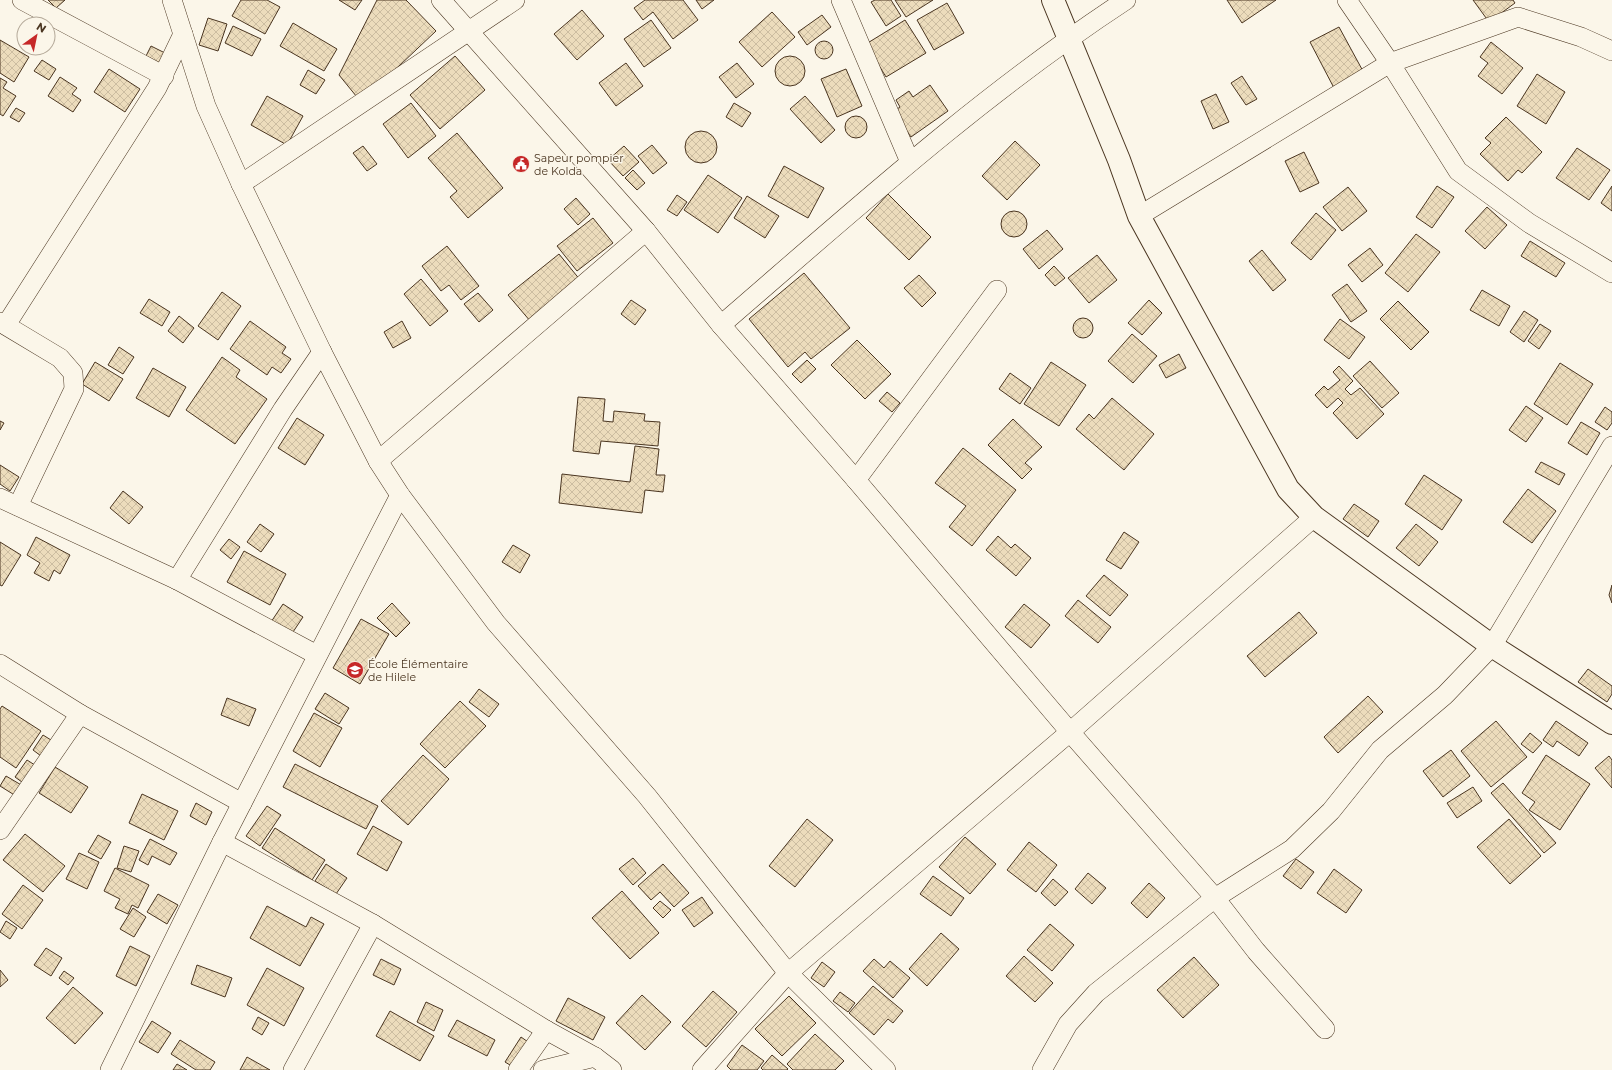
<svg xmlns="http://www.w3.org/2000/svg" width="1612" height="1070" font-family="Montserrat,sans-serif">
  <style>
    .building { fill: url(#building-cross-hatch); stroke: #4a3520 }
    .lines { fill: none; stroke-linecap: round; stroke-linejoin: round }
    .minor-casing { stroke: #4a3520; stroke-width: 20 }
    .tertiary-casing { stroke: #4a3520; stroke-width: 24 }
    .minor { stroke: #fbf6e9; stroke-width: 19 }
    .tertiary { stroke: #fbf6e9; stroke-width: 22 }
    .labels { text-anchor: middle; stroke-width: 3; stroke-linejoin: round; paint-order: stroke }
    .poi-label { font-size: 11px; fill: #4a3520; stroke: #fbf6e9; text-anchor: start }
  </style>
  <defs>
    <pattern id="building-cross-hatch" width="8" height="8" patternUnits="userSpaceOnUse"><rect width="8" height="8" fill="#ecdcbc"/><path d="M0 0l8 8M0 8l8-8" fill="none" stroke="#ccbda1"/></pattern>
  </defs>
  <rect width="100%" height="100%" fill="#fbf6e9"/>
  <g class="building">
    <path d="M48,0H65L56,8Z"/>
    <path d="M241,0H267L280,7L265,34L232,16Z"/>
    <path d="M339,0H362L355,10Z"/>
    <path d="M377,0H406L436,31L361,102L339,75Z"/>
    <path d="M645,0H683L698,20L673,39L653,12L643,20L634,8Z"/>
    <path d="M696,0H714L702,9Z"/>
    <path d="M875,0H891L901,16L886,26L871,2Z"/>
    <path d="M895,0H933L906,17Z"/>
    <path d="M1227,0H1276L1242,23Z"/>
    <path d="M1473,0H1513L1515,3L1489,22Z"/>
    <path d="M947,3L964,33L934,50L917,20Z"/>
    <path d="M582,10L604,36L577,60L554,34Z"/>
    <path d="M772,12L795,37L762,67L739,42Z"/>
    <path d="M822,15L831,27L807,45L798,32Z"/>
    <path d="M208,18L227,24L218,51L199,45Z"/>
    <path d="M651,20L671,48L644,67L624,39Z"/>
    <path d="M905,20L926,53L886,77L866,44Z"/>
    <path d="M293,23L337,49L324,71L280,46Z"/>
    <path d="M233,26L261,39L252,56L225,43Z"/>
    <path d="M1339,27L1364,73L1334,88L1310,42Z"/>
    <path d="M0,40L29,57L14,82L0,73Z"/>
    <circle cx="824" cy="50" r="9"/>
    <path d="M1491,42L1523,68L1502,94L1478,76L1488,63L1480,57Z"/>
    <path d="M151,46L169,55L164,65L146,56Z"/>
    <path d="M455,56L485,90L440,129L410,95Z"/>
    <circle cx="790" cy="71" r="15"/>
    <path d="M42,60L56,69L49,80L34,71Z"/>
    <path d="M626,63L643,86L616,106L599,83Z"/>
    <path d="M737,63L754,84L736,98L719,77Z"/>
    <path d="M109,69L140,89L125,112L94,92Z"/>
    <path d="M846,69L862,106L837,117L821,79Z"/>
    <path d="M308,70L325,80L316,94L300,85Z"/>
    <path d="M1537,74L1565,92L1546,124L1517,106Z"/>
    <path d="M1242,76L1257,99L1246,105L1231,83Z"/>
    <path d="M60,77L77,88L72,94L81,100L73,112L48,96Z"/>
    <path d="M0,78L7,82L3,88L16,96L3,116L0,114Z"/>
    <path d="M930,85L948,111L911,137L893,112L900,107L896,100L909,91L913,97Z"/>
    <path d="M1216,94L1229,122L1213,129L1201,101Z"/>
    <path d="M267,96L303,116L287,145L251,125Z"/>
    <path d="M805,96L835,130L821,143L790,109Z"/>
    <path d="M411,103L436,136L408,158L383,124Z"/>
    <path d="M734,103L751,113L742,127L726,117Z"/>
    <path d="M16,108L25,113L19,122L10,117Z"/>
    <circle cx="856" cy="127" r="11"/>
    <path d="M1506,117L1542,152L1522,173L1518,170L1508,181L1480,154L1491,143L1485,138Z"/>
    <circle cx="701" cy="147" r="16"/>
    <path d="M457,133L503,188L468,218L450,197L457,191L428,158Z"/>
    <path d="M1015,141L1040,165L1007,200L982,176Z"/>
    <path d="M652,145L667,163L653,174L638,156Z"/>
    <path d="M363,146L377,164L367,171L353,153Z"/>
    <path d="M624,146L639,162L623,176L608,160Z"/>
    <path d="M1577,148L1610,170L1589,200L1556,178Z"/>
    <path d="M1304,152L1319,183L1300,192L1285,161Z"/>
    <path d="M784,166L824,188L808,218L768,196Z"/>
    <path d="M633,170L645,183L637,190L625,178Z"/>
    <path d="M708,175L742,198L718,233L684,210Z"/>
    <path d="M1437,186L1454,197L1432,228L1416,217Z"/>
    <path d="M1612,186V211L1601,203Z"/>
    <path d="M1348,187L1367,211L1342,231L1323,207Z"/>
    <path d="M888,194L931,237L909,260L866,218Z"/>
    <path d="M677,195L687,202L677,216L667,210Z"/>
    <path d="M747,196L779,216L765,238L734,218Z"/>
    <path d="M576,198L590,214L578,225L564,209Z"/>
    <path d="M1487,207L1507,225L1485,249L1465,231Z"/>
    <circle cx="1014" cy="224" r="13"/>
    <path d="M1316,213L1336,230L1311,260L1291,243Z"/>
    <path d="M593,218L613,243L577,271L557,246Z"/>
    <path d="M1047,230L1063,249L1039,269L1023,249Z"/>
    <path d="M1416,234L1440,252L1408,292L1385,273Z"/>
    <path d="M1530,241L1565,263L1556,277L1521,256Z"/>
    <path d="M447,246L479,286L461,300L449,285L441,291L422,266Z"/>
    <path d="M1370,248L1383,265L1362,282L1348,265Z"/>
    <path d="M1262,250L1286,280L1273,291L1249,261Z"/>
    <path d="M559,254L581,281L531,322L508,295Z"/>
    <path d="M1097,255L1117,280L1089,303L1068,278Z"/>
    <path d="M1054,266L1065,278L1055,286L1045,275Z"/>
    <path d="M804,273L850,328L811,359L805,352L788,367L749,319Z"/>
    <path d="M919,275L936,293L922,307L904,288Z"/>
    <path d="M421,279L448,311L430,326L404,294Z"/>
    <path d="M1347,284L1367,311L1351,322L1332,295Z"/>
    <path d="M1482,290L1510,306L1499,326L1470,310Z"/>
    <path d="M222,292L241,306L218,340L198,326Z"/>
    <path d="M478,293L493,310L479,322L464,304Z"/>
    <path d="M149,299L170,312L162,326L140,313Z"/>
    <path d="M631,300L646,310L635,325L621,314Z"/>
    <path d="M1149,300L1162,313L1142,335L1128,323Z"/>
    <path d="M1398,301L1429,332L1411,350L1380,319Z"/>
    <path d="M1524,311L1538,320L1524,342L1510,332Z"/>
    <path d="M179,316L194,328L183,343L168,331Z"/>
    <circle cx="1083" cy="328" r="10"/>
    <path d="M1340,319L1365,337L1349,359L1324,340Z"/>
    <path d="M250,321L286,347L282,353L291,359L281,373L272,367L267,375L230,349Z"/>
    <path d="M402,321L411,338L393,348L384,332Z"/>
    <path d="M1540,324L1551,331L1539,349L1528,341Z"/>
    <path d="M1132,334L1157,356L1133,383L1108,361Z"/>
    <path d="M857,340L891,374L865,399L831,365Z"/>
    <path d="M119,347L134,357L123,374L108,365Z"/>
    <path d="M1179,354L1186,368L1166,378L1159,365Z"/>
    <path d="M222,357L240,370L236,377L267,399L235,444L186,410Z"/>
    <path d="M807,360L816,369L801,383L792,374Z"/>
    <path d="M1370,361L1399,393L1382,408L1353,376Z"/>
    <path d="M95,362L123,379L109,401L82,384Z"/>
    <path d="M1051,362L1086,385L1059,426L1024,404Z"/>
    <path d="M1560,363L1593,384L1567,425L1534,404Z"/>
    <path d="M1339,366L1353,381L1345,389L1351,395L1360,388L1384,414L1357,439L1333,413L1343,403L1338,398L1327,408L1315,395L1324,386L1328,390L1340,380L1333,372Z"/>
    <path d="M153,368L186,387L169,417L136,398Z"/>
    <path d="M1010,373L1031,388L1020,404L999,389Z"/>
    <path d="M887,392L900,403L892,412L879,401Z"/>
    <path d="M578,397L605,399L603,421L613,422L614,411L645,414L644,421L660,422L658,446L601,441L599,454L573,451Z"/>
    <path d="M1112,398L1154,434L1124,470L1076,429L1089,414L1094,419Z"/>
    <path d="M1526,406L1543,418L1526,442L1509,430Z"/>
    <path d="M1605,407L1612,412V423L1607,430L1595,422Z"/>
    <path d="M297,418L324,435L305,465L278,448Z"/>
    <path d="M1013,419L1042,447L1025,463L1032,469L1022,479L988,445Z"/>
    <path d="M0,421L4,423L0,430Z"/>
    <path d="M1581,422L1600,433L1587,455L1568,443Z"/>
    <path d="M635,446L659,449L656,475H665L663,492L645,490L642,513L559,503L562,474L630,482Z"/>
    <path d="M963,448L1016,490L972,546L949,527L966,506L935,483Z"/>
    <path d="M1541,462L1565,474L1559,485L1535,472Z"/>
    <path d="M0,465L19,477L10,491L0,484Z"/>
    <path d="M1424,475L1462,500L1442,530L1405,504Z"/>
    <path d="M1528,489L1556,511L1532,543L1503,522Z"/>
    <path d="M123,491L143,507L129,524L110,508Z"/>
    <path d="M1354,504L1379,521L1368,537L1343,519Z"/>
    <path d="M260,524L274,534L261,552L247,542Z"/>
    <path d="M1416,524L1438,542L1419,566L1396,548Z"/>
    <path d="M1124,532L1139,542L1121,569L1106,560Z"/>
    <path d="M998,536L1011,548L1015,544L1031,558L1016,576L986,550Z"/>
    <path d="M36,537L70,555L60,574L54,570L49,581L34,573L40,563L27,555Z"/>
    <path d="M229,539L240,547L231,559L220,550Z"/>
    <path d="M0,542L21,555L2,586L0,585Z"/>
    <path d="M513,545L530,555L520,573L502,562Z"/>
    <path d="M244,551L286,574L270,605L227,582Z"/>
    <path d="M1104,575L1128,595L1110,616L1086,596Z"/>
    <path d="M1612,585V603L1609,595Z"/>
    <path d="M1078,600L1111,627L1098,643L1065,616Z"/>
    <path d="M392,603L410,623L396,637L377,618Z"/>
    <path d="M283,604L303,617L289,638L269,625Z"/>
    <path d="M1024,604L1050,625L1031,648L1005,627Z"/>
    <path d="M1299,612L1317,633L1265,677L1247,656Z"/>
    <path d="M361,619L389,634L360,684L333,668Z"/>
    <path d="M1588,669L1612,686V694L1607,702L1578,682Z"/>
    <path d="M479,689L499,704L489,717L469,702Z"/>
    <path d="M325,693L349,708L339,724L315,709Z"/>
    <path d="M1368,696L1383,712L1338,753L1324,737Z"/>
    <path d="M227,698L256,709L249,726L221,715Z"/>
    <path d="M460,701L486,726L445,768L420,744Z"/>
    <path d="M2,706L41,731L16,768L0,757V709Z"/>
    <path d="M314,713L342,728L320,767L293,751Z"/>
    <path d="M1496,721L1527,757L1491,787L1461,751Z"/>
    <path d="M1556,721L1588,743L1579,756L1557,741L1553,747L1543,740Z"/>
    <path d="M1530,733L1542,743L1533,753L1521,744Z"/>
    <path d="M43,735L51,740L41,756L33,750Z"/>
    <path d="M1451,750L1470,776L1443,797L1423,771Z"/>
    <path d="M423,755L449,779L408,825L381,801Z"/>
    <path d="M1546,755L1590,784L1560,830L1529,810L1535,802L1522,793Z"/>
    <path d="M1609,756L1612,760V788L1595,768Z"/>
    <path d="M27,760L38,767L26,785L15,777Z"/>
    <path d="M295,764L378,806L366,829L283,787Z"/>
    <path d="M55,767L88,787L71,813L39,793Z"/>
    <path d="M6,776L23,786L16,796L0,786Z"/>
    <path d="M1503,783L1556,843L1544,853L1491,793Z"/>
    <path d="M1473,787L1482,801L1457,818L1447,803Z"/>
    <path d="M142,794L178,811L164,840L129,823Z"/>
    <path d="M196,803L212,812L206,825L190,816Z"/>
    <path d="M267,806L281,815L260,846L246,836Z"/>
    <path d="M807,819L833,840L795,887L769,866Z"/>
    <path d="M1509,819L1541,856L1510,884L1477,847Z"/>
    <path d="M373,826L402,842L387,871L357,854Z"/>
    <path d="M275,828L325,860L312,880L262,848Z"/>
    <path d="M25,834L65,866L43,892L3,860Z"/>
    <path d="M98,835L111,842L101,859L88,852Z"/>
    <path d="M965,837L996,864L970,894L939,867Z"/>
    <path d="M150,839L177,853L170,865L152,856L148,865L139,860Z"/>
    <path d="M1029,842L1057,865L1036,892L1007,870Z"/>
    <path d="M124,846L139,851L131,872L117,868Z"/>
    <path d="M79,853L99,862L87,889L66,879Z"/>
    <path d="M633,858L646,873L633,885L619,869Z"/>
    <path d="M1296,859L1314,872L1301,889L1283,876Z"/>
    <path d="M326,864L347,878L336,894L315,881Z"/>
    <path d="M663,864L689,893L674,907L660,892L651,900L638,886Z"/>
    <path d="M115,868L149,885L138,908L132,905L128,914L115,908L120,899L104,891Z"/>
    <path d="M1334,869L1362,890L1346,913L1317,893Z"/>
    <path d="M1088,873L1106,888L1092,904L1075,889Z"/>
    <path d="M933,876L964,898L951,916L920,894Z"/>
    <path d="M1053,879L1068,892L1055,906L1041,893Z"/>
    <path d="M1149,883L1165,898L1147,918L1131,903Z"/>
    <path d="M23,885L43,900L22,929L2,914Z"/>
    <path d="M622,891L659,933L630,959L592,918Z"/>
    <path d="M158,894L178,905L167,924L147,912Z"/>
    <path d="M702,897L713,913L694,927L682,910Z"/>
    <path d="M660,901L671,910L663,918L653,908Z"/>
    <path d="M267,906L306,927L311,917L324,924L300,966L250,938Z"/>
    <path d="M133,908L146,917L134,937L120,929Z"/>
    <path d="M6,921L17,928L10,939L0,932Z"/>
    <path d="M1050,924L1074,945L1052,971L1027,950Z"/>
    <path d="M941,933L959,949L927,986L909,969Z"/>
    <path d="M130,946L150,956L136,986L116,976Z"/>
    <path d="M46,948L62,958L51,976L34,965Z"/>
    <path d="M1024,956L1053,983L1035,1002L1006,976Z"/>
    <path d="M1194,957L1219,985L1183,1018L1157,990Z"/>
    <path d="M381,959L401,969L394,985L373,975Z"/>
    <path d="M874,959L884,968L890,961L910,978L893,998L863,971Z"/>
    <path d="M822,962L835,972L824,987L811,978Z"/>
    <path d="M197,965L232,978L225,997L191,984Z"/>
    <path d="M267,968L304,988L284,1026L247,1005Z"/>
    <path d="M0,970L8,980L0,987Z"/>
    <path d="M64,971L74,978L68,985L59,978Z"/>
    <path d="M873,986L903,1011L893,1023L888,1019L874,1035L849,1013Z"/>
    <path d="M73,987L103,1013L75,1044L46,1018Z"/>
    <path d="M713,991L737,1012L706,1047L682,1026Z"/>
    <path d="M840,992L855,1003L848,1012L833,1001Z"/>
    <path d="M642,995L671,1022L645,1050L616,1023Z"/>
    <path d="M789,996L816,1023L782,1056L755,1029Z"/>
    <path d="M568,998L605,1017L593,1040L556,1021Z"/>
    <path d="M426,1002L443,1010L434,1031L417,1022Z"/>
    <path d="M390,1011L434,1036L420,1061L376,1036Z"/>
    <path d="M258,1017L269,1023L262,1035L252,1029Z"/>
    <path d="M457,1020L495,1040L487,1056L448,1036Z"/>
    <path d="M152,1021L171,1033L158,1053L139,1042Z"/>
    <path d="M815,1034L844,1061L835,1070H793L787,1064Z"/>
    <path d="M521,1037L531,1044L515,1068L505,1062Z"/>
    <path d="M180,1040L215,1062L210,1070H196L171,1054Z"/>
    <path d="M742,1045L764,1061L757,1070H731L727,1066Z"/>
    <path d="M772,1055L788,1069L787,1070H763L761,1068Z"/>
    <path d="M247,1057L270,1070H240Z"/>
    <path d="M177,1064L187,1070H173Z"/>
  </g>
  <g class="lines">
    <g class="minor-casing">
      <g id="minor">
        <path d="M22,0L164,76"/>
        <path d="M172,0L206,106L241,184L322,352L378,461L400,495L496,623L647,796L788,973L886,1070"/>
        <path d="M441,0L646,231L721,325L856,480L1070,732L1215,898L1256,951L1325,1029"/>
        <path d="M841,0L910,162"/>
        <path d="M1347,0L1390,63L1458,171L1529,223L1612,273"/>
        <path d="M241,184L515,0"/>
        <path d="M1139,216L1390,63L1518,17L1581,37L1612,51"/>
        <path d="M0,322L60,358L73,373L74,389L18,506"/>
        <path d="M6,325L157,88L183,34"/>
        <path d="M721,325C852,212 981,95 1126,0"/>
        <path d="M378,461L646,231"/>
        <path d="M856,480L997,290"/>
        <path d="M0,498L177,580L317,655"/>
        <path d="M177,580L283,409L322,352"/>
        <path d="M0,664L80,714L242,803"/>
        <path d="M0,830L80,714"/>
        <path d="M222,842L373,924L546,1030L595,1057L612,1070"/>
        <path d="M110,1070L222,842L400,495"/>
        <path d="M293,1070L373,924"/>
        <path d="M518,1070L546,1030"/>
        <path d="M543,1070L595,1057"/>
        <path d="M702,1070L788,973L1070,732L1314,517"/>
        <path d="M1042,1070L1068,1024L1096,993L1215,898L1292,849L1331,811L1380,750L1445,695L1492,646L1612,446"/>
      </g>
    </g>
    <g class="tertiary-casing">
      <path id="tertiary" d="M1053,0L1119,160L1139,216L1288,489L1314,517L1492,646L1612,723"/>
    </g>
    <use href="#minor" class="minor"/>
    <use href="#tertiary" class="tertiary"/>
  </g>
  <defs>
    <g id="civic-disc" transform="scale(0.9)"><circle r="9.5" fill="#c62828" stroke="#fbf6e9"/><path d="M-.6-6.5H3V-4.5H.6V-3L4-1V1h2V6H-6V1h2V-1L-.6-3ZM-1.2 2.5V6h2.4V2.5Z" fill="#fff"/></g>
    <g id="school-disc" transform="scale(0.9)"><circle r="9.5" fill="#c62828" stroke="#fbf6e9"/><path d="M0-5L7-2L0 1L-7-2ZM-4 1L0 2.5L4 1V4Q0 6-4 4Z" fill="#fff"/></g>
  </defs>
  <g fill-rule="evenodd">
    <use href="#civic-disc" x="521" y="164"/>
    <use href="#school-disc" x="355" y="670"/>
  </g>
  <g class="labels">
    <g class="poi-label">
      <text x="534" y="162">Sapeur pompier<tspan x="534" dy="13">de Kolda</tspan></text>
      <text x="368" y="668">École Élémentaire<tspan x="368" dy="13">de Hilele</tspan></text>
    </g>
  </g>
  <g transform="translate(36 36) rotate(33)"><circle r="19" fill="#fbf6e9" stroke="#b4a999"/>
  <path d="M0-3L7 15L0 10L-7 15Z" fill="#c62828"/>
  <text y="-6" font-size="11" font-weight="bold" text-anchor="middle" fill="#4a3520">N</text>
  </g>
</svg>
